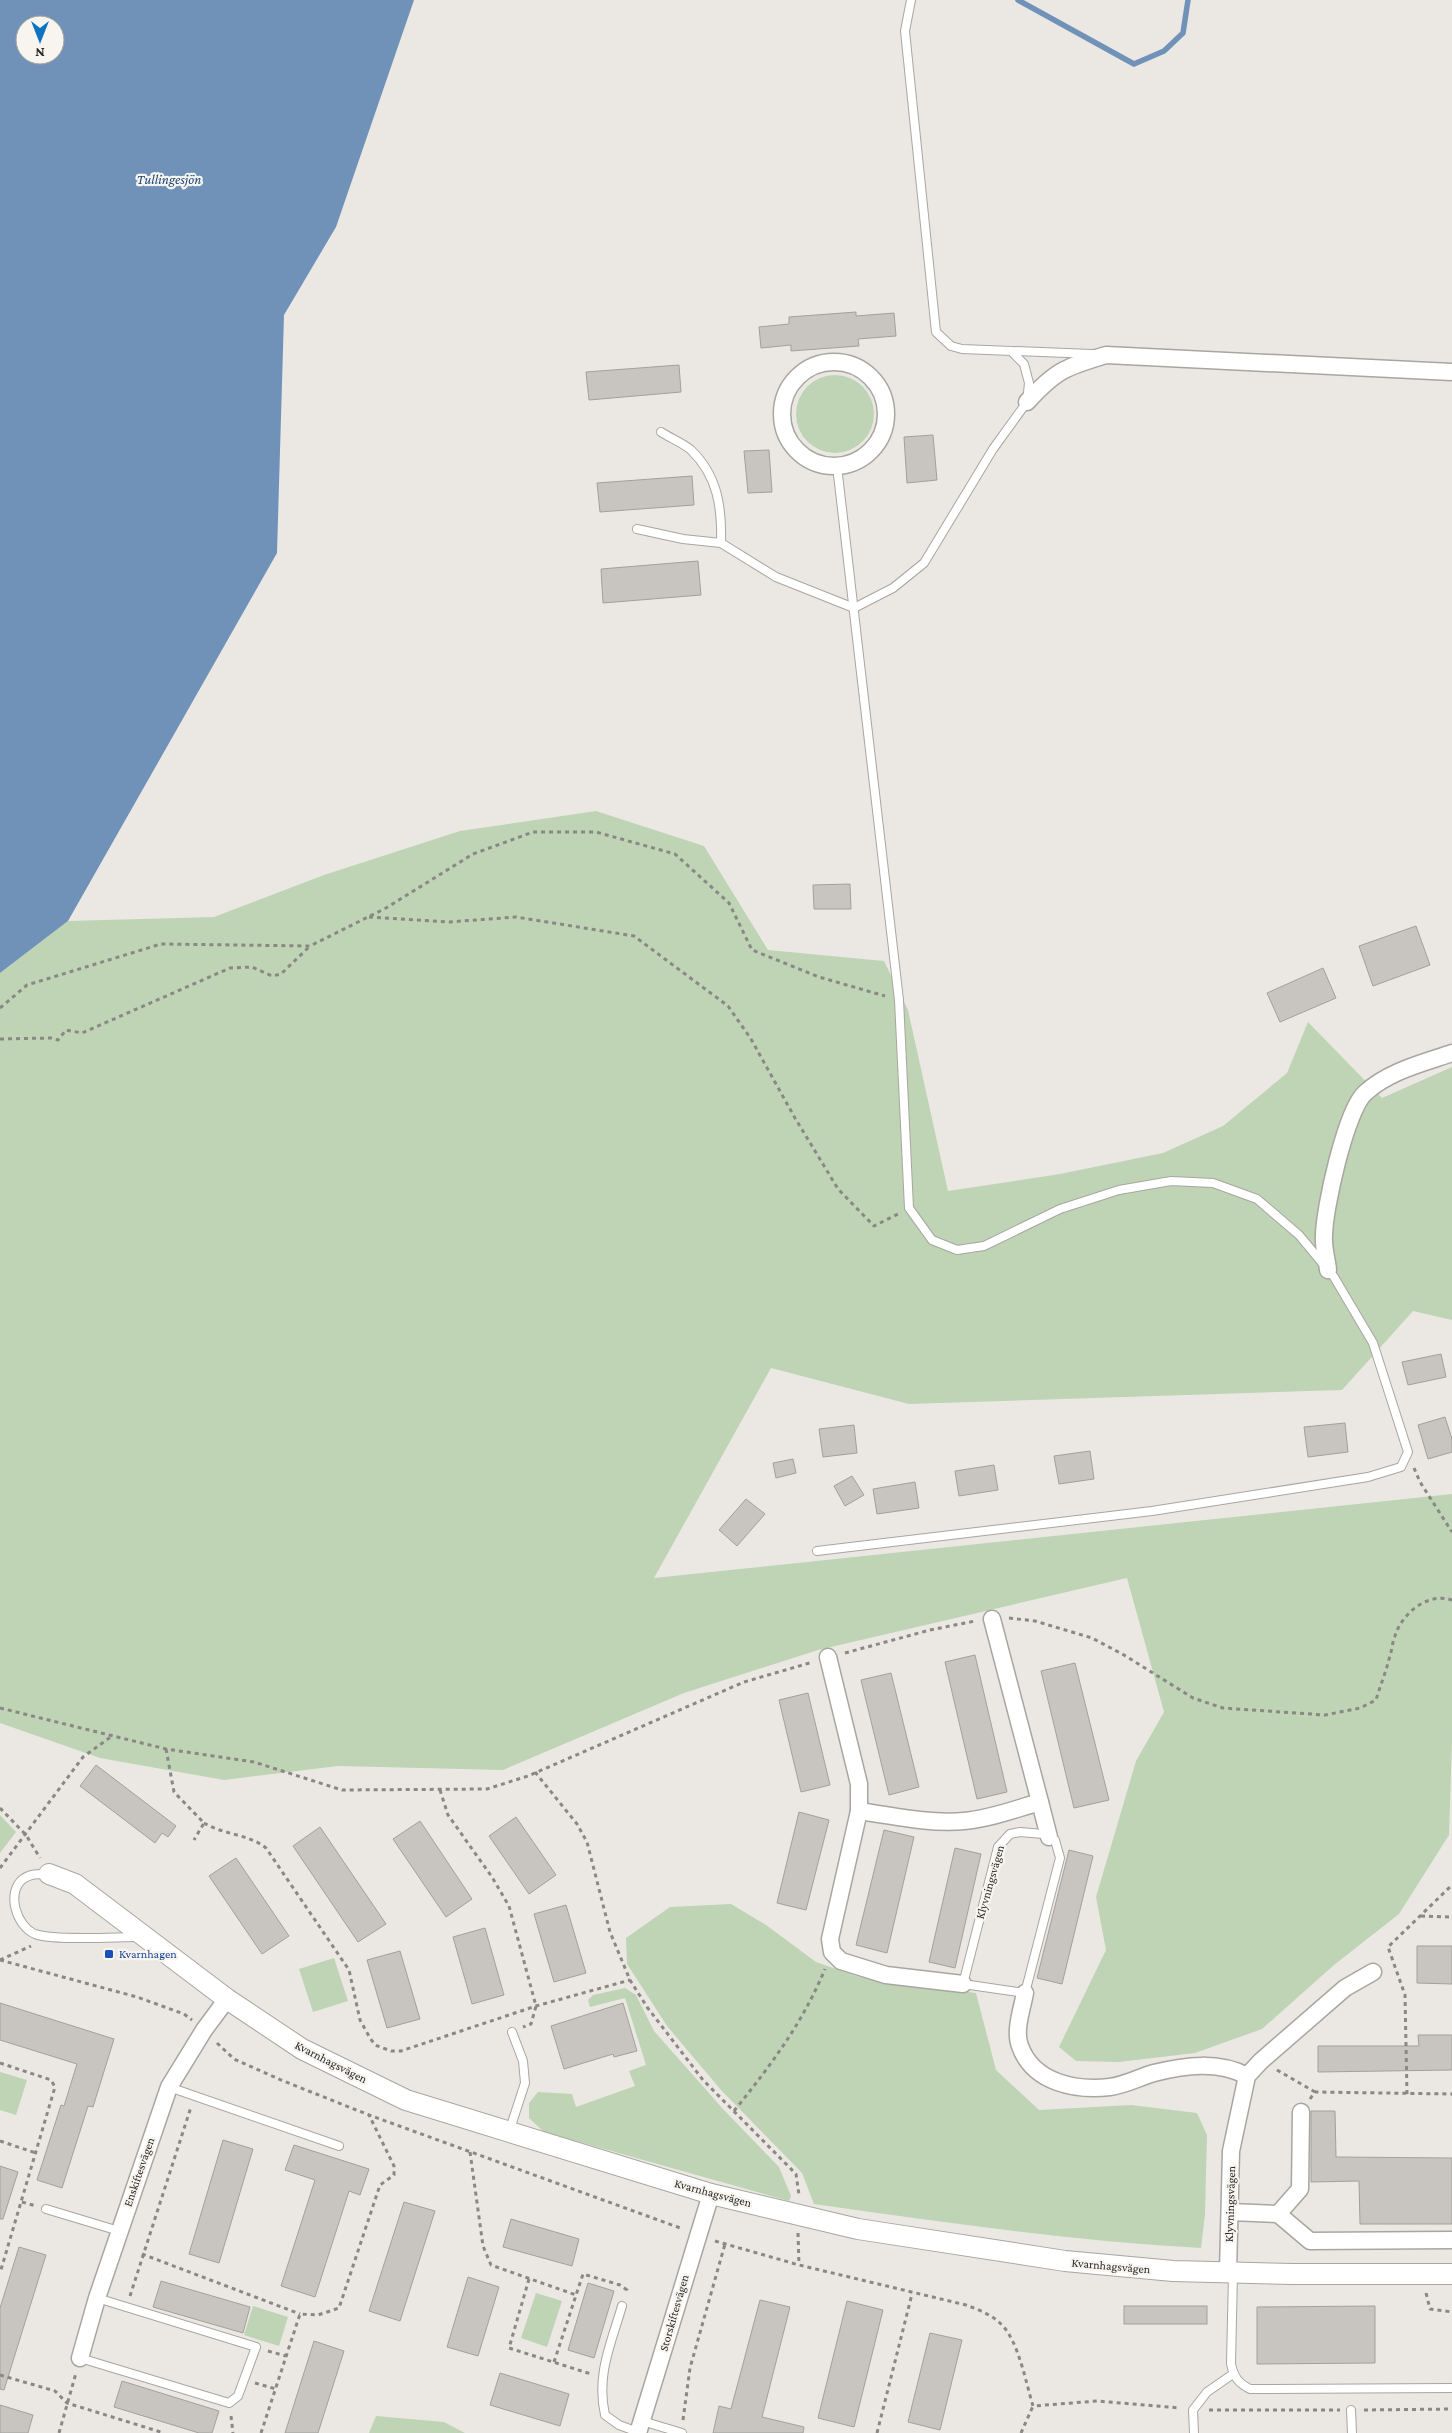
<svg xmlns="http://www.w3.org/2000/svg" width="1452" height="2433" font-family="'Crimson Pro',serif">
  <style>
    .green { fill: #bed4b5 }
    .water { fill: #7192b8; fill-rule: evenodd }
    .lines { fill: none; stroke-linecap: round; stroke-linejoin: round }
    .stream { stroke: #7192b8; stroke-width: 5.5 }
    .building { fill: #c8c5c0; stroke: #a3a09b }
    .service-casing { stroke: #a8a6a0; stroke-width: 10 }
    .minor-casing { stroke: #a8a6a0; stroke-width: 19 }
    .tertiary-casing { stroke: #a8a6a0; stroke-width: 22 }
    .path { stroke: #8a8885; stroke-width: 3; stroke-dasharray: 4 4; stroke-linecap: butt }
    .service { stroke: #fff; stroke-width: 8 }
    .minor { stroke: #fff; stroke-width: 16 }
    .tertiary { stroke: #fff; stroke-width: 20 }
    .transit-dot { fill: #1a4fb4; stroke: #f8f5f0; stroke-width: 2 }
    .labels { text-anchor: middle; stroke-width: 4.5; stroke-linejoin: round; paint-order: stroke }
    .street-label { font-size: 12px; fill: #292826; stroke: #f8f5f0 }
    .transit-label { font-size: 12px; fill: #164399; stroke: #f8f5f0; text-anchor: start }
    .water-label { font-size: 14px; font-style: italic; fill: #174677; stroke: #f8f5f0 }
  </style>
  <rect width="100%" height="100%" fill="#ebe8e3"/>
  <g class="green">
    <circle cx="835" cy="414" r="39"/>
    <path d="M596,811L704,846L768,950L884,961L908,1010L948,1191L1060,1174L1163,1153L1223,1126L1287,1073L1308,1022L1382,1098L1452,1067V1320L1413,1311L1342,1390L909,1404L771,1368L654,1578L1452,1494V1739L1449,1835L1399,1914L1334,1965L1262,2029L1195,2053L1119,2062L1076,2061L1059,2047L1106,1950L1096,1897L1136,1761L1164,1712L1127,1578L818,1650L684,1693L503,1770L338,1766L224,1780L100,1758L0,1723V973L68,921L214,917L324,875L460,831Z"/>
    <path d="M0,1815L16,1832L0,1853Z"/>
    <path d="M731,1904L766,1925L816,1962L856,1976L976,1993L996,2070L1039,2110L1131,2105L1197,2113L1207,2135L1205,2214L1201,2248C1071,2241 942,2222 814,2204L802,2173L721,2090L667,2026L627,1964L626,1938L670,1907Z"/>
    <path d="M334,1958L348,2001L313,2012L299,1969Z"/>
    <path d="M625,1988L636,1995L654,2031L723,2109L779,2167L791,2196L789,2201L544,2132L529,2118V2103L538,2092L572,2094L576,2107L635,2086L629,2071L646,2065L625,1998L590,2007L588,2000L593,1995Z"/>
    <path d="M0,2072L27,2080L16,2115L0,2110Z"/>
    <path d="M536,2293L562,2301L547,2347L521,2338Z"/>
    <path d="M253,2306L288,2317L279,2346L244,2335Z"/>
    <path d="M376,2416L444,2422L465,2433H369Z"/>
  </g>
  <path class="water" d="M0,0H414L336,227L284,315L277,553L68,921L0,973ZM25,25H55V55H25Z"/>
  <g class="lines">
    <path class="stream" d="M1018,0L1134,64L1164,51L1183,33L1188,0"/>
  </g>
  <g class="building">
    <path d="M856,312V316L894,313L896,336L858,339L859,346L791,351V345L761,348L759,327L789,324V317Z"/>
    <path d="M679,365L681,392L589,400L586,372Z"/>
    <path d="M933,435L937,480L907,483L904,437Z"/>
    <path d="M769,450L772,492L748,493L744,451Z"/>
    <path d="M692,476L694,505L600,512L597,483Z"/>
    <path d="M698,561L701,595L603,603L601,569Z"/>
    <path d="M850,884L851,909H814L813,885Z"/>
    <path d="M1416,926L1430,965L1373,986L1359,946Z"/>
    <path d="M1323,968L1336,998L1280,1022L1267,993Z"/>
    <path d="M1441,1354L1446,1377L1408,1385L1402,1362Z"/>
    <path d="M1445,1417L1452,1439V1452L1428,1459L1418,1425Z"/>
    <path d="M1345,1423L1348,1452L1308,1457L1304,1427Z"/>
    <path d="M854,1425L857,1453L823,1457L819,1429Z"/>
    <path d="M1090,1451L1094,1479L1059,1484L1054,1456Z"/>
    <path d="M793,1459L796,1473L776,1478L773,1463Z"/>
    <path d="M994,1465L998,1490L959,1496L955,1471Z"/>
    <path d="M852,1476L864,1495L845,1506L834,1486Z"/>
    <path d="M915,1482L919,1508L877,1514L873,1489Z"/>
    <path d="M746,1499L765,1514L737,1546L719,1530Z"/>
    <path d="M975,1655L1007,1792L977,1799L945,1662Z"/>
    <path d="M1075,1663L1109,1800L1074,1808L1041,1671Z"/>
    <path d="M891,1673L919,1787L889,1795L861,1680Z"/>
    <path d="M808,1693L830,1785L801,1792L779,1700Z"/>
    <path d="M96,1765L176,1826L168,1837L162,1833L155,1843L80,1786Z"/>
    <path d="M799,1812L829,1820L806,1910L777,1903Z"/>
    <path d="M516,1817L556,1875L529,1894L489,1836Z"/>
    <path d="M420,1821L472,1899L446,1917L393,1839Z"/>
    <path d="M320,1827L386,1924L358,1942L293,1846Z"/>
    <path d="M884,1830L914,1837L887,1953L856,1945Z"/>
    <path d="M955,1848L981,1854L955,1968L929,1962Z"/>
    <path d="M1069,1850L1093,1856L1062,1984L1037,1978Z"/>
    <path d="M236,1858L289,1936L262,1954L209,1876Z"/>
    <path d="M566,1905L586,1973L554,1982L534,1914Z"/>
    <path d="M485,1928L504,1995L472,2004L453,1937Z"/>
    <path d="M1417,1946H1452V1984L1417,1983Z"/>
    <path d="M400,1951L420,2019L387,2028L367,1960Z"/>
    <path d="M0,2003L114,2039L93,2107L88,2106L62,2188L37,2180L61,2105L64,2106L77,2064L0,2040Z"/>
    <path d="M623,2003L637,2051L614,2057L613,2054L564,2069L551,2026Z"/>
    <path d="M1418,2035H1452V2070L1318,2072V2046H1419Z"/>
    <path d="M1311,2111H1335L1336,2157L1452,2158V2224H1360L1359,2181L1311,2182Z"/>
    <path d="M223,2140L253,2149L219,2263L189,2254Z"/>
    <path d="M294,2145L369,2169L360,2195L349,2191L315,2297L281,2286L315,2180L285,2170Z"/>
    <path d="M0,2166L18,2172L3,2219H0Z"/>
    <path d="M404,2202L435,2211L400,2321L369,2311Z"/>
    <path d="M511,2219L579,2239L572,2266L503,2247Z"/>
    <path d="M19,2247L46,2255L4,2390L0,2389V2308Z"/>
    <path d="M468,2277L499,2287L478,2356L447,2347Z"/>
    <path d="M161,2281L250,2307L243,2333L153,2307Z"/>
    <path d="M588,2283L614,2291L594,2358L568,2350Z"/>
    <path d="M760,2300L790,2307L762,2417L804,2427L803,2433H713L719,2406L731,2409Z"/>
    <path d="M847,2301L883,2310L854,2427L818,2418Z"/>
    <rect x="1124" y="2306" width="83" height="18"/>
    <path d="M1375,2306V2363L1257,2364V2307Z"/>
    <path d="M930,2333L962,2340L940,2430L908,2422Z"/>
    <path d="M314,2341L344,2351L318,2433H285Z"/>
    <path d="M500,2373L569,2394L560,2426L490,2405Z"/>
    <path d="M122,2381L219,2411L212,2433H199L114,2407Z"/>
    <path d="M0,2405L33,2415L28,2433H0Z"/>
  </g>
  <g class="lines">
    <g class="service-casing">
      <g id="service">
        <path d="M911,0L905,31L936,332L951,346L962,349L1092,354"/>
        <path d="M661,432C670,438 683,443 691,450C718,476 722,508 721,543L776,577L854,608L893,588L924,563L993,449L1027,402L1029,383L1024,364L1011,351"/>
        <path d="M637,529L683,539L721,543"/>
        <path d="M817,1551L1152,1511L1368,1477L1401,1467L1408,1452L1373,1343L1334,1277L1299,1235L1257,1199L1213,1183L1171,1181L1119,1190L1060,1209L984,1246L957,1250L932,1240L909,1208L899,1000L837,466"/>
        <path d="M1020,1832L1043,1834L1055,1840L1060,1858L1025,1993L963,1984L998,1847L1010,1834Z"/>
        <path d="M49,1874C40,1874 31,1873 23,1879C6,1892 16,1926 35,1934C53,1941 115,1937 138,1937"/>
        <path d="M169,2087L339,2146"/>
        <path d="M509,2132L525,2083L523,2061L512,2032"/>
        <path d="M46,2209L119,2231"/>
        <path d="M1233,2274L1231,2364C1234,2377 1238,2383 1250,2389L1452,2388"/>
        <path d="M622,2306C611,2344 596,2375 605,2415L619,2425L638,2432"/>
        <path d="M80,2358L229,2403L238,2396L256,2347L97,2298"/>
        <path d="M1351,2410L1352,2433"/>
        <path d="M642,2421L682,2433"/>
        <path d="M1194,2433L1193,2410L1207,2392L1233,2374"/>
      </g>
    </g>
    <g class="minor-casing">
      <g id="minor">
        <circle cx="834" cy="414" r="52"/>
        <path d="M1027,402C1056,370 1066,367 1106,355L1452,372"/>
        <path d="M1328,1270C1327,1259 1323,1247 1324,1236C1324,1209 1346,1110 1365,1093C1389,1071 1423,1063 1452,1053"/>
        <path d="M828,1657L859,1784V1811L830,1939L832,1952L841,1961L886,1975L963,1984"/>
        <path d="M1040,1802L1049,1837"/>
        <path d="M859,1811C893,1816 930,1824 964,1821C990,1819 1015,1809 1040,1802L992,1619"/>
        <path d="M1025,1993C1022,2009 1014,2031 1020,2046C1033,2083 1076,2091 1110,2087C1125,2085 1140,2077 1154,2073C1186,2065 1218,2061 1247,2076"/>
        <path d="M1231,2212L1278,2214L1310,2241L1452,2240"/>
        <path d="M1278,2214L1300,2189L1301,2112"/>
        <path d="M1228,2272L1231,2151L1247,2076L1261,2061L1345,1988L1373,1972"/>
        <path d="M80,2358L97,2298L169,2087L204,2030L227,1999"/>
        <path d="M638,2433L711,2194"/>
      </g>
    </g>
    <g class="tertiary-casing">
      <path id="tertiary" d="M49,1874L75,1884L227,1999L302,2049L406,2100L711,2194L858,2229L1065,2261L1173,2271L1293,2274H1452"/>
    </g>
    <g class="path">
      <path d="M369,917L449,922L516,917L634,936L728,1006L751,1039L795,1118L838,1189L874,1226L898,1214"/>
      <path d="M0,1008L27,985L161,944L310,946L386,908L473,854L533,832H596L675,854L729,903L752,950L819,977L885,996"/>
      <path d="M0,1039L51,1038L58,1040L66,1030L82,1033L230,968L252,967L272,976L281,974L309,947"/>
      <path d="M1414,1468L1420,1482L1452,1532"/>
      <path d="M1009,1618L1035,1621L1092,1638L1124,1655L1193,1698L1223,1708L1325,1715L1360,1708L1376,1700C1380,1686 1386,1672 1389,1659C1392,1651 1392,1643 1395,1636C1402,1613 1428,1592 1452,1600"/>
      <path d="M845,1653L930,1630L975,1621"/>
      <path d="M0,1708L166,1749L254,1762L342,1790L487,1789L528,1776L744,1682L813,1662"/>
      <path d="M166,1749L174,1792L204,1823L194,1840"/>
      <path d="M535,1772L577,1824L587,1842L610,1932L630,1980L647,2007L703,2080L796,2174L799,2195"/>
      <path d="M440,1790L448,1815L492,1877L509,1906L536,2006L531,2024L523,2027"/>
      <path d="M0,1808L26,1835L40,1858"/>
      <path d="M204,1823C224,1835 249,1834 266,1848L349,1970L360,2020L370,2038L375,2045L391,2051H401L536,2006L630,1980"/>
      <path d="M0,1868L83,1757L112,1736"/>
      <path d="M1421,1916L1452,1917"/>
      <path d="M0,1960L137,1997L184,2014L192,2020"/>
      <path d="M0,1960L31,1946"/>
      <path d="M217,2043L234,2059L281,2080L369,2115L683,2229"/>
      <path d="M0,2063L51,2080L55,2087L0,2273"/>
      <path d="M1277,2070L1315,2092"/>
      <path d="M1407,2094L1405,1995L1388,1947L1452,1885"/>
      <path d="M1310,2099L1315,2092L1452,2094"/>
      <path d="M734,2111C771,2065 802,2024 825,1969"/>
      <path d="M0,2141L36,2153"/>
      <path d="M470,2152L483,2246L491,2265L576,2295"/>
      <path d="M22,2202L36,2206"/>
      <path d="M798,2233L799,2265"/>
      <path d="M715,2241L799,2265L966,2305C979,2310 993,2315 1003,2326C1019,2344 1026,2383 1033,2406L1097,2401L1180,2408"/>
      <path d="M142,2254L300,2314"/>
      <path d="M529,2279L509,2348L591,2374"/>
      <path d="M1426,2293L1430,2309L1452,2312"/>
      <path d="M130,2296L191,2107"/>
      <path d="M268,2351L286,2356"/>
      <path d="M554,2362L583,2274L620,2285L627,2290L626,2294"/>
      <path d="M0,2375L55,2391L67,2403L164,2433"/>
      <path d="M255,2383L276,2389"/>
      <path d="M1209,2410H1340"/>
      <path d="M1364,2410L1452,2409"/>
      <path d="M231,2416L233,2433"/>
      <path d="M683,2420L690,2368L725,2244"/>
      <path d="M59,2433L76,2373"/>
      <path d="M261,2433L300,2314L318,2315L339,2308L380,2185L394,2175V2166L369,2115"/>
      <path d="M877,2433L912,2294"/>
      <path d="M1021,2433L1033,2406"/>
    </g>
    <use href="#service" class="service"/>
    <use href="#minor" class="minor"/>
    <use href="#tertiary" class="tertiary"/>
  </g>
  <rect class="transit-dot" x="104" y="1949" width="10" height="10" rx="2.5"/>
  <g class="labels">
    <g class="street-label">
      <text transform="translate(990 1882) rotate(-74)" y="4">Klyvningsvägen</text>
      <text transform="translate(331 2062) rotate(27)" y="4">Kvarnhagsvägen</text>
      <text transform="translate(139 2172) rotate(-71)" y="4">Enskiftesvägen</text>
      <text transform="translate(713 2193) rotate(15)" y="4">Kvarnhagsvägen</text>
      <text transform="translate(1230 2204) rotate(-88)" y="4">Klyvningsvägen</text>
      <text transform="translate(1111 2266) rotate(5)" y="4">Kvarnhagsvägen</text>
      <text transform="translate(674 2313) rotate(-74)" y="4">Storskiftesvägen</text>
    </g>
    <g class="transit-label">
      <text x="119" y="1958">Kvarnhagen</text>
    </g>
    <g class="water-label">
      <text x="169" y="184">Tullingesjön</text>
    </g>
  </g>
  <g transform="translate(40 40) rotate(180)"><circle r="24" fill="#f8f5f0" stroke="#a5a39f"/>
  <path d="M0-4L9 19L0 12L-9 19Z" fill="#0f73bf"/>
  <text y="-8" font-size="14" font-weight="bold" text-anchor="middle" fill="#292826">N</text>
  </g>
</svg>
